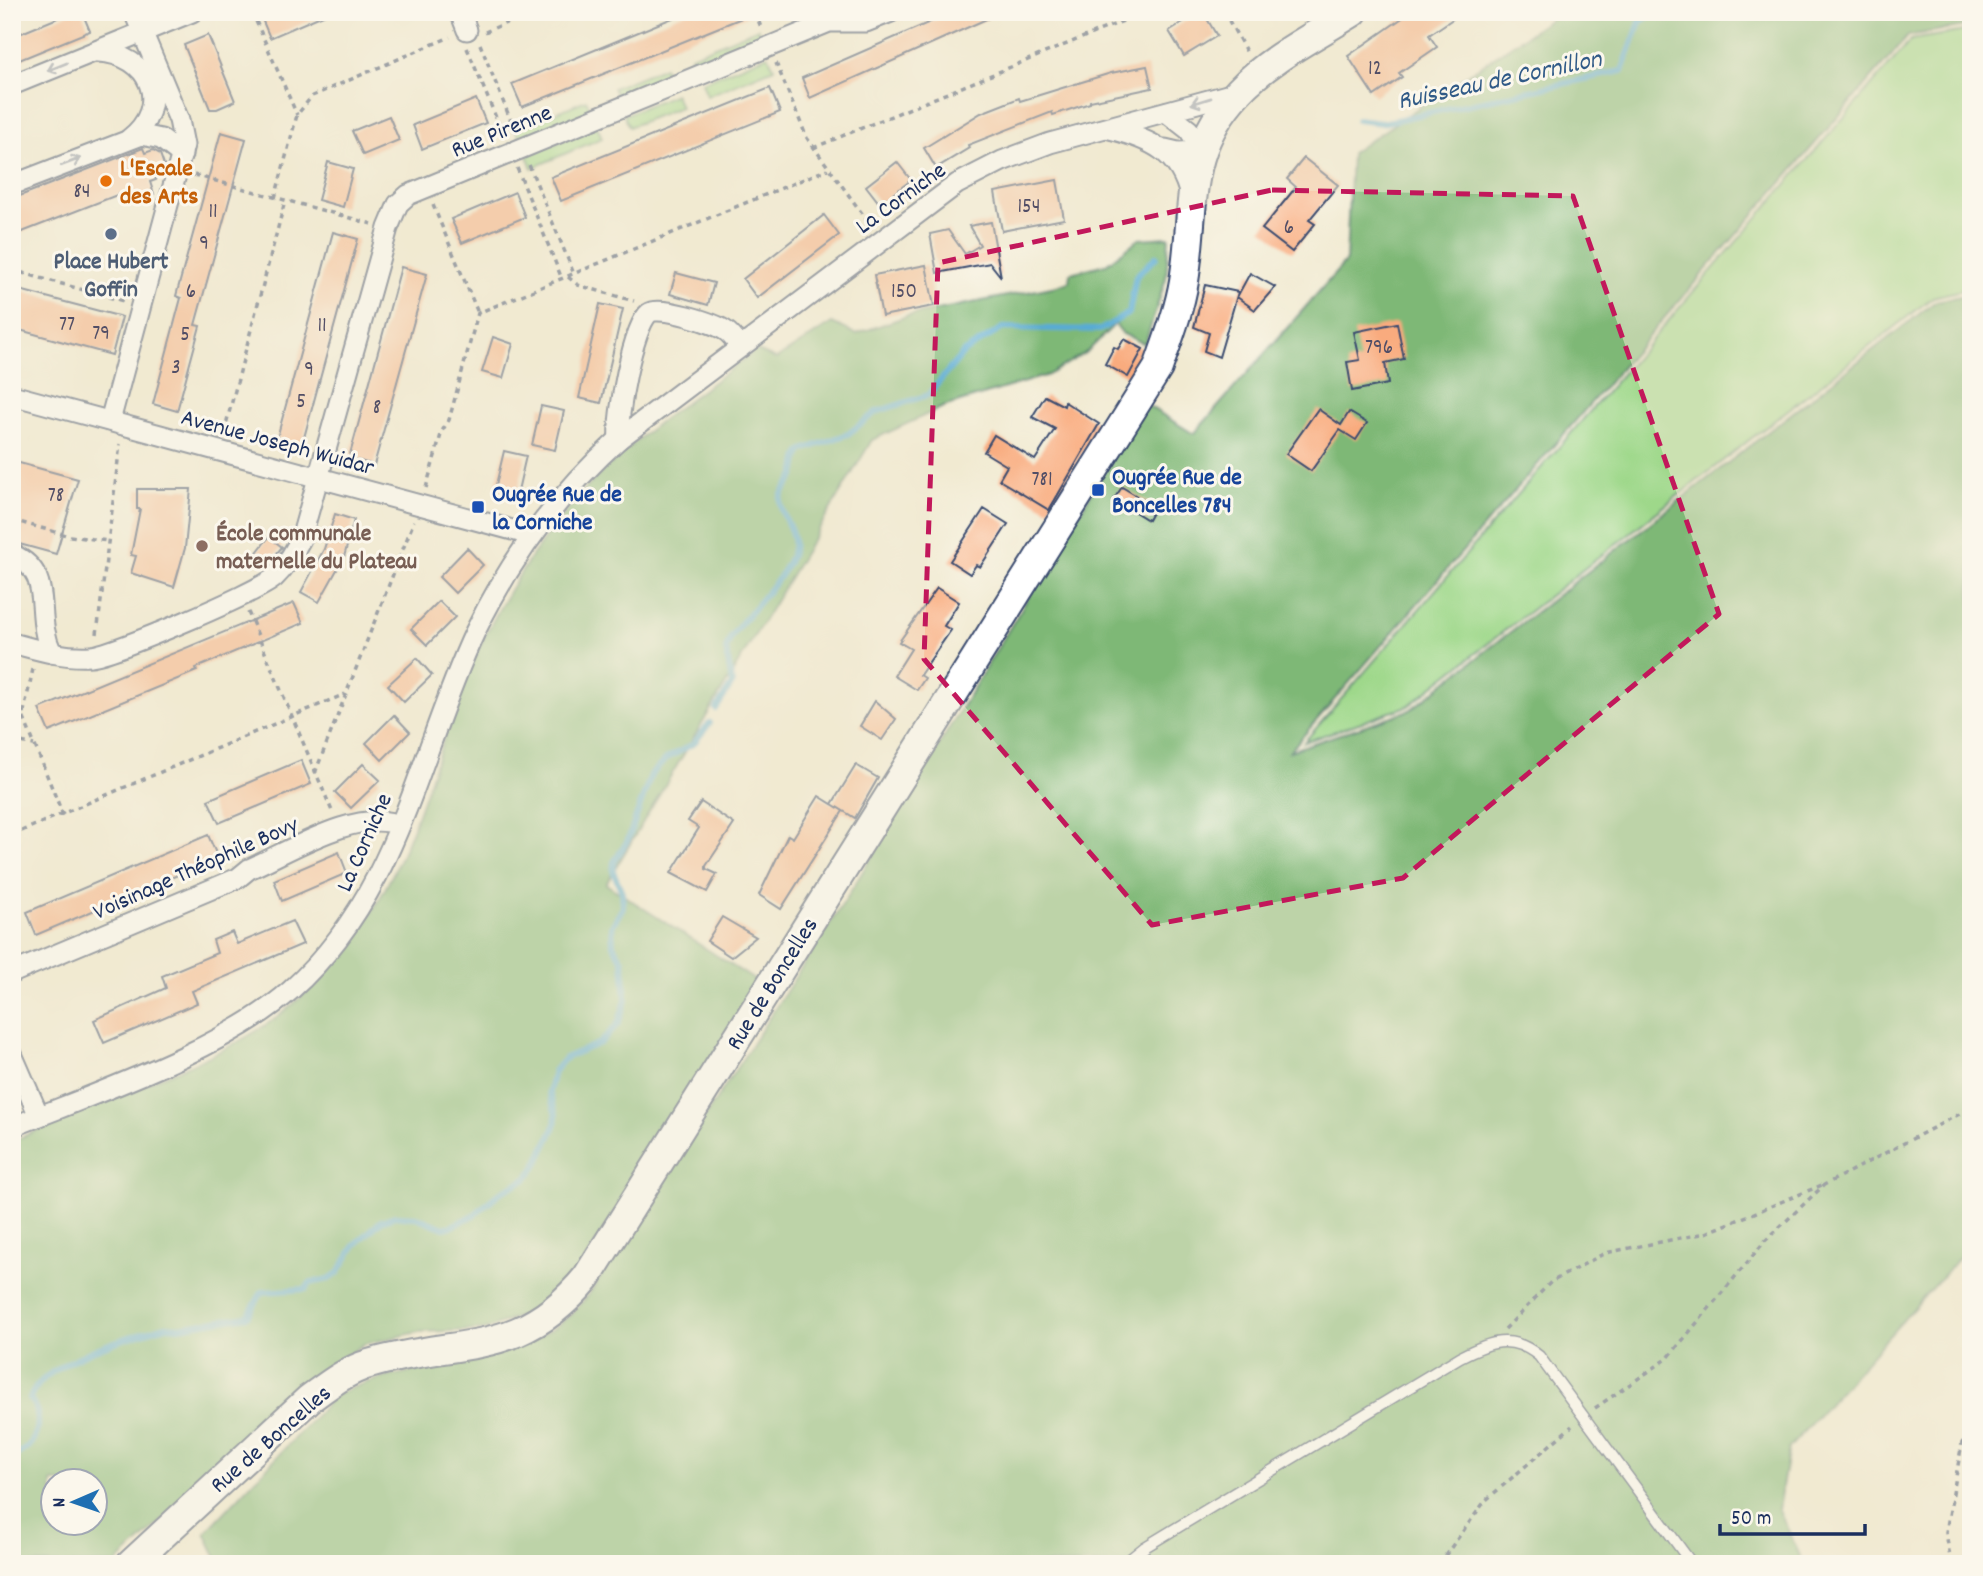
<svg xmlns="http://www.w3.org/2000/svg" width="1983" height="1576" font-family="Dekko,sans-serif">
  <style>
    .green { fill: #9ed88a; stroke: #5c8474; stroke-width: 2 }
    .forest { fill: #7eb876; stroke: #4c746a; stroke-width: 2; fill-rule: evenodd }
    .lines { fill: none; stroke-linecap: round; stroke-linejoin: round }
    .stream { stroke: #58abd4; stroke-width: 6 }
    .building { fill: #f9ab7e }
    .lane-casing { stroke: #3b4b6f; stroke-width: 13 }
    .street-casing { stroke: #3b4b6f; stroke-width: 23 }
    .secondary-casing { stroke: #3b4b6f; stroke-width: 32 }
    .path { stroke: #3b4b6f; stroke-width: 3.5; stroke-dasharray: 5 5; stroke-linecap: butt }
    .lane { stroke: #fff; stroke-width: 10 }
    .street { stroke: #fff; stroke-width: 19 }
    .secondary { stroke: #fff; stroke-width: 28 }
    .oneway { stroke: #8d97ae }
    .marked { fill: none; stroke: #c2185b; stroke-width: 5; stroke-dasharray: 14 9; stroke-linejoin: round }
    .food-dot { fill: #e8710a; stroke: #fbf7ec; stroke-width: 2.5 }
    .service-dot { fill: #5c6f8a; stroke: #fbf7ec; stroke-width: 2.5 }
    .transit-dot { fill: #1a4fb4; stroke: #fbf7ec; stroke-width: 2.5 }
    .education-dot { fill: #8d6e63; stroke: #fbf7ec; stroke-width: 2.5 }
    .labels { text-anchor: middle; stroke-width: 6; stroke-linejoin: round; paint-order: stroke }
    .number-label { font-size: 21px; fill: #524e66 }
    .street-label { font-size: 24px; fill: #1b2f5e; stroke: #fbf7ec }
    .food-label { font-size: 24px; font-weight: bold; fill: #c56008; stroke: #fbf7ec; text-anchor: start }
    .service-label { font-size: 24px; font-weight: bold; fill: #4e5e75; stroke: #fbf7ec }
    .transit-label { font-size: 24px; font-weight: bold; fill: #164399; stroke: #fbf7ec; text-anchor: start }
    .education-label { font-size: 24px; font-weight: bold; fill: #785e54; stroke: #fbf7ec; text-anchor: start }
    .water-label { font-size: 26px; font-style: italic; fill: #305a87; stroke: #fbf7ec }
  </style>
  <rect width="100%" height="100%" fill="#fbf7ec"/>
  <filter id="ink" filterUnits="userSpaceOnUse"><feTurbulence type="fractalNoise" baseFrequency=".0143" numOctaves="2"/><feDisplacementMap in="SourceGraphic" scale="14" xChannelSelector="R" yChannelSelector="G"/><feConvolveMatrix kernelMatrix="1 2 1 2 8 2 1 2 1" color-interpolation-filters="sRGB"/></filter>
  <filter id="wash" filterUnits="userSpaceOnUse"><feTurbulence type="fractalNoise" baseFrequency=".00686" numOctaves="4" result="noise"/><feDisplacementMap in="SourceGraphic" scale="28" xChannelSelector="R" yChannelSelector="G"/><feGaussianBlur stdDeviation="1.57" result="paint"/><feColorMatrix in="noise" values="0 0 0 0 0 0 0 0 0 0 0 0 0 0 0 0 0 1.4 0 .05"/><feComposite in="paint" operator="in"/></filter>
  <g filter="url(#wash)">
    <rect width="100%" height="100%" fill="#f1ead1"/>
    <g class="green">
      <path d="M758,28L763,42L696,69L691,56Z"/>
      <path d="M1971,30V288L1933,297L1408,706L1304,742L1911,40Z"/>
      <path d="M768,55L774,68L707,96L702,82Z"/>
      <path d="M664,67L669,80L619,101L613,88Z"/>
      <path d="M675,94L680,107L629,127L624,115Z"/>
      <path d="M586,100L592,112L521,142L516,129Z"/>
      <path d="M597,126L602,138L532,168L527,155Z"/>
    </g>
    <g class="forest">
      <path d="M1561,12H1971V25L1908,36L1290,751L1410,710L1936,301L1971,294V1244L1789,1448L1778,1509L1804,1564H220L205,1533L334,1396C408,1358 504,1373 569,1316C585,1302 597,1282 609,1265L846,899L1145,404L1194,434L1346,261L1351,153Z"/>
      <path d="M1169,237L1166,278L1145,344L1123,334L1115,324L1088,351L1048,375L943,407L872,440L606,884L759,983L581,1267L548,1305L485,1330L419,1332L364,1344L321,1373L116,1564H12V1141C60,1121 107,1101 154,1080C206,1058 259,1037 301,997C335,965 363,930 385,889C428,809 445,712 488,630C517,573 554,520 600,474C647,427 704,390 756,350L776,359L832,323L856,334L907,316L1057,286L1069,282L1070,273L1106,264L1139,239ZM52,1482H94V1524H52Z"/>
    </g>
    <g class="lines">
      <g class="stream">
        <path d="M1357,120L1382,123L1622,71L1640,22L1655,12"/>
        <path d="M716,709L732,684L726,649L731,637C747,612 787,577 793,549C797,529 777,515 781,497C783,488 792,483 795,474C798,465 796,457 803,450L848,434L876,412L928,395L964,352L1003,328L1100,330L1129,313L1136,276L1156,257"/>
        <path d="M12,1456C38,1447 45,1419 30,1399C40,1362 131,1336 166,1326L179,1327L248,1316L262,1292L306,1289L310,1283L329,1279L338,1273L355,1245L381,1221L395,1216L416,1217L444,1228L452,1226L474,1215L499,1193L526,1179L536,1166L555,1126L556,1115L549,1092L554,1071L565,1058L600,1043L618,1024L626,1000L623,961L613,945L612,926L623,907L622,892L613,871L614,862L628,840L651,775L666,759L693,744L710,723"/>
      </g>
    </g>
    <g id="blocks">
      <g class="building">
        <path d="M72,12H82L90,31L12,63V37Z"/>
        <path d="M259,12H330L270,38Z"/>
        <path d="M687,12L754,13L522,107L512,84Z"/>
        <path d="M953,12L1000,13L810,98L802,78Z"/>
        <path d="M1199,12H1203L1217,36L1184,56L1169,31Z"/>
        <path d="M1411,12H1463L1429,35L1437,47L1399,73L1402,77L1374,96L1348,56Z"/>
        <path d="M208,35L235,101L217,109H210L184,45Z"/>
        <path d="M1147,66L1152,88L1090,101V103L1053,115L1052,112L968,145L969,148L936,168L924,148L981,113L1019,98L1020,101L1111,73Z"/>
        <path d="M770,88L780,112L561,201L551,177Z"/>
        <path d="M476,99L486,123L422,149L413,125Z"/>
        <path d="M389,116L399,140L363,155L352,131Z"/>
        <path d="M221,132L246,139L195,325L200,326L177,411L153,404L181,298L176,296Z"/>
        <path d="M143,148L145,153L153,150L160,154L165,168L153,172L156,180L150,182L154,194L128,204L122,193L12,236V199Z"/>
        <path d="M1304,158L1338,185L1309,220L1315,224L1292,252L1262,229L1296,187L1287,179Z"/>
        <path d="M328,162L353,169L343,207L318,200Z"/>
        <path d="M897,162L911,180L880,204L866,186Z"/>
        <path d="M1057,180L1064,219L1002,231L995,192Z"/>
        <path d="M515,192L525,217L462,243L451,219Z"/>
        <path d="M824,215L839,235L757,298L743,279Z"/>
        <path d="M991,222L1001,277L990,263L937,273L930,234L948,230L965,254L980,245L969,226Z"/>
        <path d="M333,232L358,239L302,445L277,438Z"/>
        <path d="M926,265L934,306L882,316L874,275Z"/>
        <path d="M401,267L427,274L374,465L349,458Z"/>
        <path d="M676,273L714,283L708,305L670,294Z"/>
        <path d="M1250,273L1275,287L1255,310L1237,297Z"/>
        <path d="M1205,285L1238,292L1219,357L1204,351L1209,333L1194,327Z"/>
        <path d="M12,288L122,317L112,355L12,328Z"/>
        <path d="M600,304L623,309L601,403L579,398Z"/>
        <path d="M1397,323L1404,359L1385,363L1388,384L1352,391L1347,362L1360,360L1354,332Z"/>
        <path d="M493,337L513,344L503,378L482,372Z"/>
        <path d="M1124,339L1143,349L1128,377L1105,364L1114,347L1118,349Z"/>
        <path d="M1045,396L1064,406L1065,402L1099,424L1049,510L999,480L1007,466L984,452L994,435L1035,460L1055,429L1032,417Z"/>
        <path d="M541,406L564,411L555,450L532,445Z"/>
        <path d="M1318,409L1341,425L1349,412L1367,423L1356,440L1340,430L1311,471L1286,454Z"/>
        <path d="M504,451L526,456L517,495L495,489Z"/>
        <path d="M12,461L78,479L56,554L12,542Z"/>
        <path d="M1122,487L1155,507L1148,520L1114,499Z"/>
        <path d="M137,489H191L185,548L174,587L131,573L136,556L131,555L140,509H137Z"/>
        <path d="M984,509L1008,524L980,567L976,565L970,574L950,561Z"/>
        <path d="M335,514L354,520L344,557L319,602L301,592L324,549Z"/>
        <path d="M269,537L282,547L266,566L254,556Z"/>
        <path d="M467,548L483,565L455,593L439,577Z"/>
        <path d="M937,588L959,602L944,626L951,630L920,675L925,678L917,690L894,676L911,649L899,642Z"/>
        <path d="M439,601L455,617L427,645L411,629Z"/>
        <path d="M294,603L303,623L196,668L197,671L49,732L39,709Z"/>
        <path d="M417,658L432,675L404,702L388,685Z"/>
        <path d="M875,701L896,719L882,740L860,726Z"/>
        <path d="M394,715L410,732L382,760L366,743Z"/>
        <path d="M301,760L311,784L219,823L208,800Z"/>
        <path d="M363,764L380,780L351,808L335,792Z"/>
        <path d="M856,765L878,778L855,818L832,804L843,811L781,909L759,895L788,835L793,838L819,796L832,804Z"/>
        <path d="M701,802L734,824L706,866V869L717,874L707,892L671,873L699,828L688,821Z"/>
        <path d="M208,835L218,858L36,935L27,912Z"/>
        <path d="M339,852L347,873L282,901L274,880Z"/>
        <path d="M722,917L756,937L731,957L707,941Z"/>
        <path d="M292,921L303,944L192,991L197,1003L104,1043L94,1020L166,988L162,976L217,953L213,940L232,932L237,944Z"/>
      </g>
    </g>
  </g>
  <g filter="url(#ink)">
    <use href="#blocks" fill-opacity="0" stroke="#3b4b6f" stroke-width="2"/>
    <g class="lines">
      <g class="lane-casing">
        <path id="lane" d="M1124,1564L1145,1547L1460,1357C1489,1342 1511,1333 1539,1356L1692,1564"/>
      </g>
      <g class="street-casing">
        <g id="street">
          <path d="M460,12L467,30"/>
          <path d="M98,52C150,54 172,106 129,139"/>
          <path d="M12,85L192,12"/>
          <path d="M1110,129C1150,139 1180,152 1190,196"/>
          <path d="M1165,149L1178,152L1202,151L1189,130L1166,112"/>
          <path d="M12,185L142,135L161,139L182,155"/>
          <path d="M12,395L531,535"/>
          <path d="M110,421L184,145L179,120L134,12"/>
          <path d="M619,439C616,418 633,326 649,313C659,305 715,323 726,331C732,335 736,342 741,347"/>
          <path d="M12,554C57,575 32,612 52,653"/>
          <path d="M12,643C38,650 64,658 91,656C114,654 256,593 274,578C286,567 293,553 301,539L388,228L398,204L408,195L829,22H866L891,12"/>
          <path d="M12,973L238,878L249,869C290,851 357,808 400,825"/>
          <path d="M12,1054L39,1116"/>
          <path d="M12,1127C96,1093 225,1049 291,990C400,892 416,758 475,632C511,558 558,494 619,439L957,184L1002,161L1050,143L1238,92"/>
        </g>
      </g>
      <g class="secondary-casing">
        <path id="secondary" d="M131,1564L309,1399C327,1386 347,1370 369,1364C459,1337 519,1360 587,1277L1158,368C1168,339 1179,311 1184,281C1196,208 1182,151 1239,91C1270,58 1315,36 1353,12"/>
      </g>
      <g class="path">
        <path d="M252,12L297,115"/>
        <path d="M755,12L762,30"/>
        <path d="M1224,12L1247,53"/>
        <path d="M485,32L531,12"/>
        <path d="M480,44L515,131"/>
        <path d="M467,48L502,132"/>
        <path d="M776,63L807,138L872,227"/>
        <path d="M813,148L1145,12"/>
        <path d="M529,165L574,274"/>
        <path d="M517,168L562,279"/>
        <path d="M194,175L372,224"/>
        <path d="M275,198L297,115L312,96L450,37"/>
        <path d="M433,205L478,313"/>
        <path d="M12,270L123,301"/>
        <path d="M568,277L578,285L634,301"/>
        <path d="M224,432L285,201"/>
        <path d="M426,488L442,431L449,420L478,313L828,169"/>
        <path d="M12,520L70,536L108,541"/>
        <path d="M248,612L332,811"/>
        <path d="M97,634L120,444"/>
        <path d="M33,669L23,716L63,815"/>
        <path d="M12,740L34,745"/>
        <path d="M315,773L414,521"/>
        <path d="M12,835L345,694"/>
        <path d="M1505,1329L1551,1282L1605,1253L1706,1233L1822,1185"/>
        <path d="M1595,1408L1667,1359L1765,1241L1824,1185L1971,1108"/>
        <path d="M1439,1564L1485,1501L1572,1426"/>
        <path d="M1951,1564L1946,1532L1962,1443L1971,1431"/>
      </g>
      <use href="#lane" class="lane"/>
      <use href="#street" class="street"/>
      <use href="#secondary" class="secondary"/>
    </g>
    <defs><path id="oneway-shaft" d="M-6 0H5M1.5-3L5.5 0L1.5 3" fill="none" stroke-width="1.6" stroke-linecap="round" stroke-linejoin="round" transform="scale(1.75)"/></defs>
    <g class="oneway">
      <use href="#oneway-shaft" transform="translate(57 67) rotate(158)"/>
      <use href="#oneway-shaft" transform="translate(1201 101) rotate(163)"/>
      <use href="#oneway-shaft" transform="translate(71 162) rotate(-21)"/>
    </g>
  </g>
  <path d="M0 0H1983V1576H0ZM1272,190L1573,196L1719,614L1403,878L1152,925L924,659L938,263Z" fill="#f1ead1" fill-opacity=".55" fill-rule="evenodd"/>
  <path class="marked" d="M1272,190L1573,196L1719,614L1403,878L1152,925L924,659L938,263Z"/>
  <circle class="food-dot" cx="106" cy="181" r="7"/>
  <circle class="service-dot" cx="111" cy="234" r="7"/>
  <g class="transit-dot">
    <rect x="1091" y="483" width="14" height="14" rx="3.5"/>
    <rect x="471" y="500" width="14" height="14" rx="3.5"/>
  </g>
  <circle class="education-dot" cx="202" cy="546" r="7"/>
  <g class="labels">
    <g class="number-label">
      <text x="1375" y="74">12</text>
      <text x="82" y="197">84</text>
      <text x="1029" y="212">154</text>
      <text x="213" y="217">11</text>
      <text x="1289" y="233">6</text>
      <text x="204" y="249">9</text>
      <text x="191" y="297">6</text>
      <text x="904" y="297">150</text>
      <text x="67" y="330">77</text>
      <text x="322" y="331">11</text>
      <text x="101" y="339">79</text>
      <text x="185" y="340">5</text>
      <text x="1379" y="353">796</text>
      <text x="176" y="373">3</text>
      <text x="309" y="375">9</text>
      <text x="301" y="407">5</text>
      <text x="377" y="413">8</text>
      <text x="1042" y="485">781</text>
      <text x="56" y="501">78</text>
    </g>
    <g class="street-label">
      <text transform="translate(501 130) rotate(-22)" y="8">Rue Pirenne</text>
      <text transform="translate(900 197) rotate(-36)" y="8">La Corniche</text>
      <text transform="translate(278 441) rotate(15)" y="8">Avenue Joseph Wuidar</text>
      <text transform="translate(363 842) rotate(-66)" y="8">La Corniche</text>
      <text transform="translate(195 867) rotate(-24)" y="8">Voisinage Théophile Bovy</text>
      <text transform="translate(771 983) rotate(-58)" y="8">Rue de Boncelles</text>
      <text transform="translate(270 1438) rotate(-41)" y="8">Rue de Boncelles</text>
    </g>
    <g class="food-label">
      <text x="120" y="175">L'Escale<tspan x="120" dy="28">des Arts</tspan></text>
    </g>
    <g class="service-label">
      <text x="111" y="268">Place Hubert<tspan x="111" dy="28">Goffin</tspan></text>
    </g>
    <g class="transit-label">
      <text x="1112" y="484">Ougrée Rue de<tspan x="1112" dy="28">Boncelles 784</tspan></text>
      <text x="492" y="501">Ougrée Rue de<tspan x="492" dy="28">la Corniche</tspan></text>
    </g>
    <g class="education-label">
      <text x="216" y="540">École communale<tspan x="216" dy="28">maternelle du Plateau</tspan></text>
    </g>
    <g class="water-label">
      <text transform="translate(1499 78) rotate(-12)" y="9">Ruisseau de Cornillon</text>
    </g>
  </g>
  <rect width="1983" height="1576" fill="none" stroke="#fbf7ec" stroke-width="42"/>
  <g transform="translate(74 1502) rotate(268)"><circle r="33" fill="#fbf7ec" stroke="#a1a7b3" stroke-width="2"/>
  <path d="M0-5L12 26L0 18L-12 26Z" fill="#1f6fb2"/>
  <text y="-10" font-size="19" font-weight="bold" text-anchor="middle" fill="#1b2f5e">N</text>
  </g>
  <path d="M1720 1524v10h145v-10" fill="none" stroke="#1b2f5e" stroke-width="3.5"/>
  <text x="1731" y="1524" font-size="21" fill="#1b2f5e" stroke="#fbf7ec" stroke-width="5" paint-order="stroke">50 m</text>
</svg>
